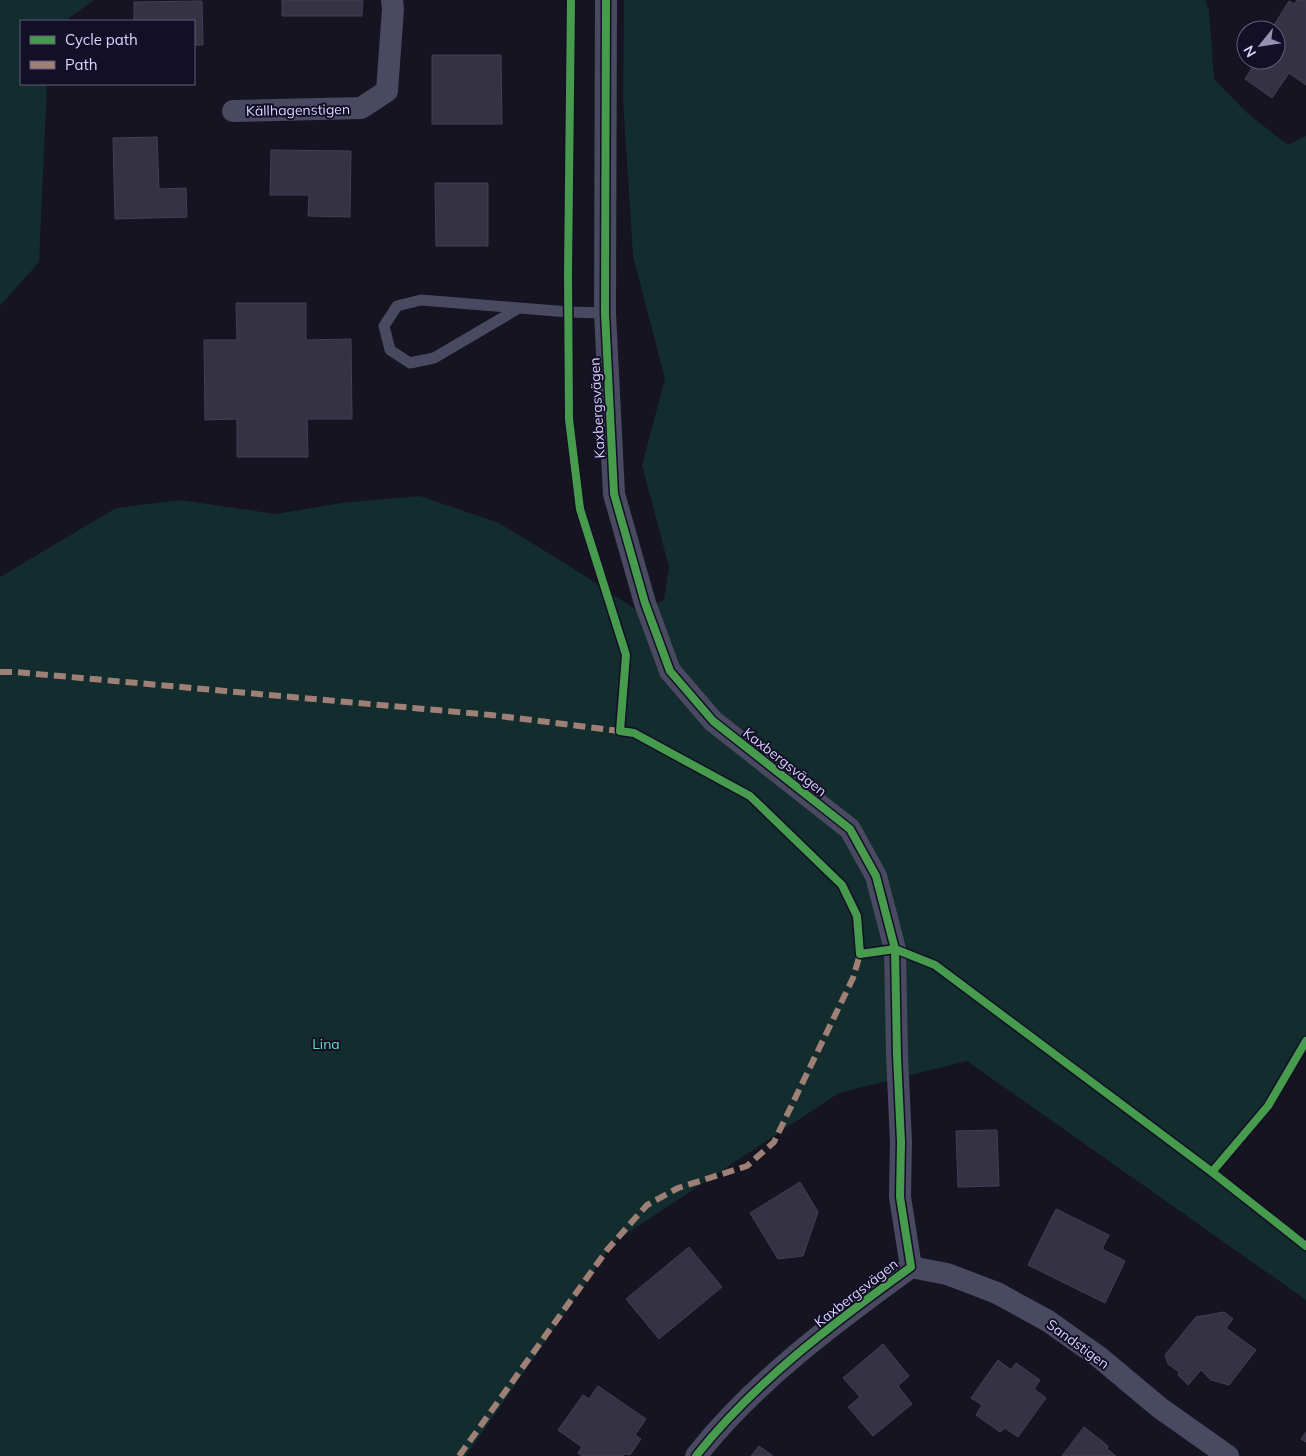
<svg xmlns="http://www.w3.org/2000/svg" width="1306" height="1456" font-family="Mulish,sans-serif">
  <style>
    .green { fill: #132c2d }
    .building { fill: #343243; stroke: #433f54 }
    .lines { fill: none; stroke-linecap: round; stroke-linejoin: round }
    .service { stroke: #4a4962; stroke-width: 11 }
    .minor { stroke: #4a4962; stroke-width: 22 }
    .quiet { stroke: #9e8076; stroke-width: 6; stroke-dasharray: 12 6; stroke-linecap: butt }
    .cycleway-casing { stroke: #130f26; stroke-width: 11 }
    .cycleway { stroke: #469c4c; stroke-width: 8 }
    .labels { text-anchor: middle; stroke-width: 4; stroke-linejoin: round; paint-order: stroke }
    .street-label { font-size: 14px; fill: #d9d4ff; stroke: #130f26 }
    .park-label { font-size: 14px; fill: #5fe0c0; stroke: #130f26 }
  </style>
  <rect width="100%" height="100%" fill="#161421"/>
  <g class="green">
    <path d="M0,0H94L65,21H21V84H47L39,262L0,306Z"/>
    <path d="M624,0H1205L1209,10L1214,79L1247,113L1288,145L1306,136V1041L1268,1106L1212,1172L1306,1246V1300L967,1061L839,1093L614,1242L466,1456H0V577L116,508L180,500L276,514L341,503L420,496L499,523L568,565L638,611L664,600L669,567L642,465L665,379L633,256L623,98Z"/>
  </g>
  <g class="building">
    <path d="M282,0H363L362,16H282Z"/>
    <path d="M1297,0H1306V85L1289,73L1272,98L1245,79L1257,60H1276V30H1271L1289,1L1294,4Z"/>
    <path d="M202,1L203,45H194V21H134V2Z"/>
    <path d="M432,55H501L502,124H432Z"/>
    <path d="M157,137L159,189L186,188L187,217L115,219L113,138Z"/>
    <path d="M271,150L351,151L350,217L308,216L309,195H270Z"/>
    <path d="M435,183H488V246H436Z"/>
    <path d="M236,303H306V340L351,339L352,419H307L308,457H237V419L205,420L204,340H237Z"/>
    <path d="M997,1130L999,1186L958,1187L956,1131Z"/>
    <path d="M800,1182L818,1212L803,1256L778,1259L750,1213Z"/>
    <path d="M1056,1209L1109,1235L1102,1249L1125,1261L1105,1303L1028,1265Z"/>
    <path d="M689,1247L722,1287L659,1339L626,1299Z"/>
    <path d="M1224,1312L1233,1319L1226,1328L1256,1350L1229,1385L1211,1380L1201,1370L1188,1385L1178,1375L1179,1372L1168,1364L1165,1355L1196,1317Z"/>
    <path d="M883,1344L909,1376L898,1386L912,1404L873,1436L848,1407L860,1397L843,1378Z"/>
    <path d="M998,1360L1011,1370L1016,1363L1040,1380L1034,1389L1046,1398L1018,1437L1005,1428L1000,1432L976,1415L982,1405L971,1398Z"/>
    <path d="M598,1386L646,1419L635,1435L641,1439L630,1455L625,1454L623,1456H582L578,1453L582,1447L558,1430L583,1395L589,1399Z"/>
    <path d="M1084,1427L1108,1446L1107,1449L1116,1456H1062Z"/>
    <path d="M1306,1432V1442L1301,1439Z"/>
    <path d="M759,1446L773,1456H751Z"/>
  </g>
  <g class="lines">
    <path class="service" d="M519,308L421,300L397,306L384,326L390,350L410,363L434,358L519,308L569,312L605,313"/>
    <g class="minor">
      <path d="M606,0L605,313L614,494L645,603L670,671L713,721L850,829L876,876L895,949L897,1055L901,1142L900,1197L911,1267C835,1322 754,1382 696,1456"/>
      <path d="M233,111L361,108L387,91L393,9L392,0"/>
      <path d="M911,1267L947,1274L997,1293L1048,1321L1099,1357L1160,1408L1228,1456"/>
    </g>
    <g class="quiet">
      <path d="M0,672H15L491,715L620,731"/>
      <path d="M459,1456L607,1250L647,1205L678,1188L747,1166L774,1142L853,978L860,954"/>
    </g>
    <g class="cycleway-casing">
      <g id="cycleway">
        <path d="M571,0L568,274L569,419L580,509L626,655L620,731L634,733L750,796L842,885L857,916L860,954L895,949L935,965L1212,1172L1306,1246"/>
        <path d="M606,0L605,313L614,494L645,603L670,671L713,721L850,829L876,876L895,949L897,1055L901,1142L900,1197L911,1267C835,1322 754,1382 696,1456"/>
        <path d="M1212,1172L1268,1106L1306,1041"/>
      </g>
    </g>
    <use href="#cycleway" class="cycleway"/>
  </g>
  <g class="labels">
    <g class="street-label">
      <text transform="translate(298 110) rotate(-1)" y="5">Källhagenstigen</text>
      <text transform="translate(597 408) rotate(-93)" y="5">Kaxbergsvägen</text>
      <text transform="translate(785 762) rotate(38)" y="5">Kaxbergsvägen</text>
      <text transform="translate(856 1293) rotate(-38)" y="5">Kaxbergsvägen</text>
      <text transform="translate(1078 1344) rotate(36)" y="5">Sandstigen</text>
    </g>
    <g class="park-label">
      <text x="326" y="1049">Lina</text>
    </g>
  </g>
  <rect x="20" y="20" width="175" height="65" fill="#130f26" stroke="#625e7d"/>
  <rect x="30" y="36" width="25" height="8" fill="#469c4c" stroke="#625e7d"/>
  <text x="65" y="45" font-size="15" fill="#d9d4ff">Cycle path</text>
  <rect x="30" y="61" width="25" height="8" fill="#9e8076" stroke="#625e7d"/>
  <text x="65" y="70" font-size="15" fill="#d9d4ff">Path</text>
  <g transform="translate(1261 45) rotate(240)"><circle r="24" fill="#130f26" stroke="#625e7d"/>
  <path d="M0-4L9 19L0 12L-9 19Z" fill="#9591b1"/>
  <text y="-8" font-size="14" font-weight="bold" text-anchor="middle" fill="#d9d4ff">N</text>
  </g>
</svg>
